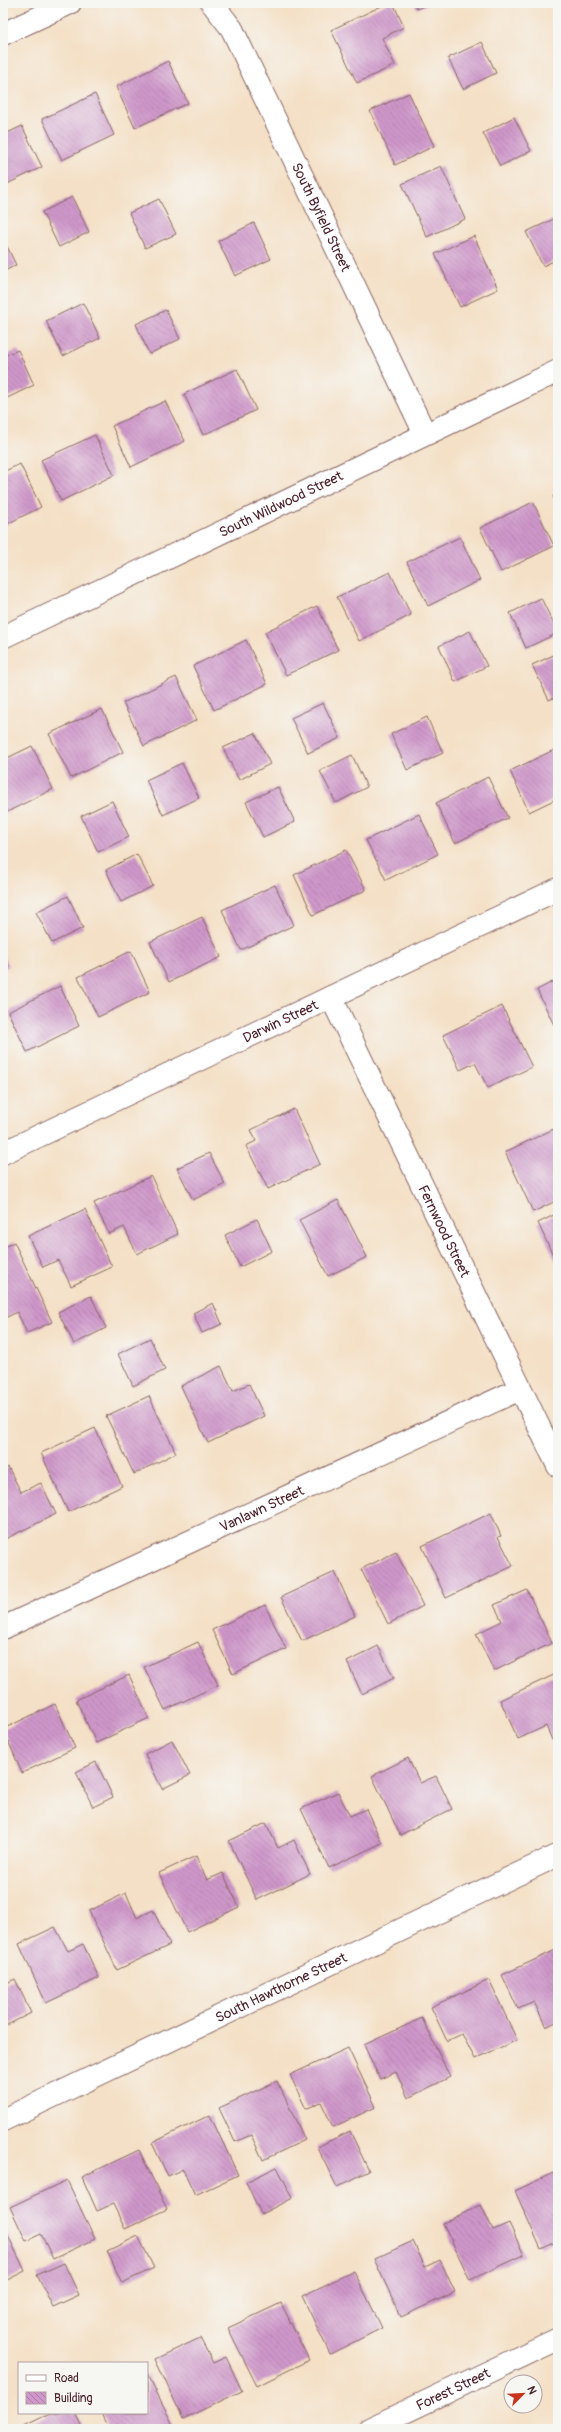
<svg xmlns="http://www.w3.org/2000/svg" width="561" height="2432" font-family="Pangolin,sans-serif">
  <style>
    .building { fill: url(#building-back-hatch) }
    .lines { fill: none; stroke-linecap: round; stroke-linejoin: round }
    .minor-casing { stroke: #866361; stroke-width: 24 }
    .tertiary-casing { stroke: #866361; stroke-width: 24 }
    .minor { stroke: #fff; stroke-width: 22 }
    .tertiary { stroke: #fff; stroke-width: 22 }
    .labels { text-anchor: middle; stroke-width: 3; stroke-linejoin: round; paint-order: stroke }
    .street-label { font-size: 14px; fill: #4a1f2b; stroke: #f6f6f2 }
  </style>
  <defs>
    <pattern id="building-back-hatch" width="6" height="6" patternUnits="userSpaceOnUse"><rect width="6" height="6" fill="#cf97ca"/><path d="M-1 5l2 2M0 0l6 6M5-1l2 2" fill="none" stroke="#aa7ba4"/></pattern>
  </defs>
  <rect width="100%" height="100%" fill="#f6f6f2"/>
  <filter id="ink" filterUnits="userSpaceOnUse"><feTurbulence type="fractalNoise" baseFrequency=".025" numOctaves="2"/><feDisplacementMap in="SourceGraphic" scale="8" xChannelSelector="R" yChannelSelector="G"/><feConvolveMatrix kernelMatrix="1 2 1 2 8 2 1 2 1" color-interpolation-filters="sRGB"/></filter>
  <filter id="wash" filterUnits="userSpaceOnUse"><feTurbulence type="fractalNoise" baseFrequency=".012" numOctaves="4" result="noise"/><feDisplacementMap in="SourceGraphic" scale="16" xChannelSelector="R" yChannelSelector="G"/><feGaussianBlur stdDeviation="0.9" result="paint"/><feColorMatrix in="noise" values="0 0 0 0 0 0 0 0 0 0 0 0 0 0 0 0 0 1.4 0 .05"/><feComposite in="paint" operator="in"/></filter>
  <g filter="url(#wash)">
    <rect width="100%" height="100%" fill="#f4e0c6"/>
    <g id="blocks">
      <g class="building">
        <path d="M316,3H328L318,8Z"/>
        <path d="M388,3H393L404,27L382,38L395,65L357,83L331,30Z"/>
        <path d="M413,3H430L417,9Z"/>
        <path d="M482,42L496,73L463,89L448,58Z"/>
        <path d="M168,61L188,103L135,128L116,87Z"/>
        <path d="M409,93L434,146L395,165L370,111Z"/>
        <path d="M95,94L114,135L62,160L42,119Z"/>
        <path d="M514,117L531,151L500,166L483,133Z"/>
        <path d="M22,126L42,167L3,186V135Z"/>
        <path d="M441,166L465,219L427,237L402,184Z"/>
        <path d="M72,197L89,232L59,247L42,212Z"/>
        <path d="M159,199L176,234L145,248L129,213Z"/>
        <path d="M558,217V259L543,266L526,232Z"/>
        <path d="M254,223L271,259L235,276L218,241Z"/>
        <path d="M474,236L498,289L460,307L435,254Z"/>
        <path d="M3,238L16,265L3,272Z"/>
        <path d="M83,303L100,338L63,356L46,321Z"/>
        <path d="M166,310L180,339L149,354L136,324Z"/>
        <path d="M18,350L34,385L3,400V356Z"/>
        <path d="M237,369L256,410L203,435L184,394Z"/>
        <path d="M165,401L185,441L131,467L112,426Z"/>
        <path d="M95,435L114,475L61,501L41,460Z"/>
        <path d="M20,464L41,507L3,526V472Z"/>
        <path d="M558,493V506L553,496Z"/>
        <path d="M533,502L554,546L501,572L480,528Z"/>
        <path d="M460,537L480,580L428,606L407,562Z"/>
        <path d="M390,572L411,615L359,641L337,597Z"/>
        <path d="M541,598L558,633L526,648L510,613Z"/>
        <path d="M317,606L338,650L286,675L265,632Z"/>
        <path d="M470,631L487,666L455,682L439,646Z"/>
        <path d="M246,640L267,684L214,710L193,666Z"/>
        <path d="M558,653V696L549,700L532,665Z"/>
        <path d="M176,677L197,720L144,746L123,703Z"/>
        <path d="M323,703L340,738L308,753L291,718Z"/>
        <path d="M102,709L123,752L71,778L49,734Z"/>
        <path d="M427,717L443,753L407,770L391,734Z"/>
        <path d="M255,733L270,764L239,780L223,748Z"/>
        <path d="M32,746L53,789L3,814V760Z"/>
        <path d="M558,748V798L529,812L510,771Z"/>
        <path d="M352,755L367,787L336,803L320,771Z"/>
        <path d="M182,763L199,798L163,815L146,780Z"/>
        <path d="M488,777L508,818L455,843L436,803Z"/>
        <path d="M278,787L295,822L263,837L246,802Z"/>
        <path d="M112,801L129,837L98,852L81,816Z"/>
        <path d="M419,814L438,854L386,880L366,840Z"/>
        <path d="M346,850L366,890L313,915L294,875Z"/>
        <path d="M137,854L153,886L121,902L106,870Z"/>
        <path d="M275,885L294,925L241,950L222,910Z"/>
        <path d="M68,896L83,928L52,943L36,912Z"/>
        <path d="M202,917L221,957L169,982L150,942Z"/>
        <path d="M131,951L150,992L98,1017L78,977Z"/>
        <path d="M3,954L9,966L3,969Z"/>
        <path d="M558,979V1023L554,1025L537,990Z"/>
        <path d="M60,986L79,1026L27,1052L8,1012Z"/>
        <path d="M502,1006L532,1067L488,1088L475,1063L460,1070L443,1035Z"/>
        <path d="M294,1109L320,1164L268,1189L246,1146L256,1141L251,1130Z"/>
        <path d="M558,1127V1200L533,1212L505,1152Z"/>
        <path d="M209,1153L225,1184L193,1200L177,1168Z"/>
        <path d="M151,1176L178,1234L137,1254L124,1227L109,1234L94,1203Z"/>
        <path d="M338,1200L367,1257L328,1276L299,1220Z"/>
        <path d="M85,1209L112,1267L71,1286L58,1260L43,1267L28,1236Z"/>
        <path d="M558,1213V1266L538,1223Z"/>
        <path d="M257,1219L272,1251L240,1267L225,1235Z"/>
        <path d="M14,1242L52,1322L27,1333L17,1312L3,1319V1248Z"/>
        <path d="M91,1296L106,1328L74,1344L58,1312Z"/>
        <path d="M213,1303L222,1324L202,1333L193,1313Z"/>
        <path d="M150,1338L165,1370L133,1386L118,1354Z"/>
        <path d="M221,1366L233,1391L249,1384L264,1416L208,1443L181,1386Z"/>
        <path d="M149,1396L176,1453L134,1474L106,1416Z"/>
        <path d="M95,1428L122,1486L68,1512L41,1453Z"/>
        <path d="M8,1467L21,1492L41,1483L56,1514L3,1540V1470Z"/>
        <path d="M491,1513L501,1536L498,1537L513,1566L446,1598L422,1546Z"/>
        <path d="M396,1552L423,1606L388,1624L361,1569Z"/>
        <path d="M335,1572L355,1616L302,1641L281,1597Z"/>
        <path d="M527,1590L552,1643L494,1671L476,1634L502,1621L494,1605Z"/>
        <path d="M265,1605L286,1649L233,1674L212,1630Z"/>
        <path d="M198,1642L218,1685L165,1710L144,1667Z"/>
        <path d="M378,1646L394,1678L362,1694L347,1662Z"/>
        <path d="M558,1673V1738L552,1740L546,1726L518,1739L500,1700Z"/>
        <path d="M129,1675L149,1718L96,1743L76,1700Z"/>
        <path d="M55,1704L75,1748L22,1773L3,1729Z"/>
        <path d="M172,1740L190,1775L162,1789L145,1754Z"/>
        <path d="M408,1758L420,1783L436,1776L452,1809L400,1835L372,1776Z"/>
        <path d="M96,1762L113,1797L93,1807L76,1772Z"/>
        <path d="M338,1792L350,1816L366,1809L382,1843L329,1868L301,1809Z"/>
        <path d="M266,1823L278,1848L294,1840L310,1874L257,1900L229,1841Z"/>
        <path d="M196,1856L207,1880L223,1873L239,1907L187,1932L159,1873Z"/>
        <path d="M126,1893L137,1918L153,1910L170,1945L117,1970L89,1911Z"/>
        <path d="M55,1927L68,1951L83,1944L99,1978L46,2003L19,1944Z"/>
        <path d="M558,1949V2021L546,2027L534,2002L518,2009L502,1975Z"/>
        <path d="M15,1979L31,2013L3,2027V1985Z"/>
        <path d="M489,1980L517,2040L475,2059L462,2034L447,2041L431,2007Z"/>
        <path d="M422,2018L450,2077L408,2098L396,2072L380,2079L364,2045Z"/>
        <path d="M348,2048L376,2107L333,2127L321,2102L306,2109L290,2075Z"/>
        <path d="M277,2081L305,2140L263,2160L251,2135L235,2142L219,2108Z"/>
        <path d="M210,2115L238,2175L195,2195L183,2169L168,2176L152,2143Z"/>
        <path d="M350,2131L369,2171L337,2187L317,2147Z"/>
        <path d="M139,2150L167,2209L125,2229L113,2204L97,2211L82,2177Z"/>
        <path d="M277,2167L293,2198L261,2214L246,2182Z"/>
        <path d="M553,2173L558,2184V2241L541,2249L515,2191Z"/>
        <path d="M67,2180L95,2239L53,2259L41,2234L26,2241L10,2207Z"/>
        <path d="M481,2205L493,2230L509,2223L524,2255L470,2280L443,2223Z"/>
        <path d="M3,2225L25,2271L3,2282Z"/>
        <path d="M138,2236L154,2268L122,2283L107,2251Z"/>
        <path d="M413,2241L425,2267L440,2260L455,2292L401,2317L374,2259Z"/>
        <path d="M64,2263L79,2295L53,2307L37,2275Z"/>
        <path d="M354,2271L382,2328L330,2354L302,2296Z"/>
        <path d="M281,2303L309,2360L257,2386L228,2328Z"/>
        <path d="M200,2338L213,2363L226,2357L242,2391L183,2419L155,2359Z"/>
        <path d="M147,2373L175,2429H109L102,2413H147Z"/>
        <path d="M51,2413H76L84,2429H18Z"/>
      </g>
    </g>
  </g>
  <g filter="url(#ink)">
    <use href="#blocks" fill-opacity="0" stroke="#866361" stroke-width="1"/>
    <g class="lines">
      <g class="minor-casing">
        <g id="minor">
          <path id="s1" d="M212,3L232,29L425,434"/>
          <path d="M3,34L70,3"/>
          <path id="s2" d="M331,997L558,1466"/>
          <path id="s3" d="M3,1153L558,889"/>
          <path id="s4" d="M3,1628L520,1389"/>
          <path id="s5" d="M3,2120L558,1855"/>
          <path id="s6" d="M369,2429L558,2339"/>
        </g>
      </g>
      <g class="tertiary-casing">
        <g id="tertiary">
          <path id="s7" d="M3,637L558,371"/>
        </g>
      </g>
      <use href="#minor" class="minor"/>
      <use href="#tertiary" class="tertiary"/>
    </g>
  </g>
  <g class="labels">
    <g class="street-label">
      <text dy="5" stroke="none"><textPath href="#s1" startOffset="241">South Byfield Street</textPath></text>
      <text dy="5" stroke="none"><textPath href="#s7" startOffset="308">South Wildwood Street</textPath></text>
      <text dy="5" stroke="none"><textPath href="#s3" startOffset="307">Darwin Street</textPath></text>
      <text dy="5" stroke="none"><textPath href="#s2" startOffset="260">Fernwood Street</textPath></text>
      <text dy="5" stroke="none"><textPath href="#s4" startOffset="285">Vanlawn Street</textPath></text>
      <text dy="5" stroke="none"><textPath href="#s5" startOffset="308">South Hawthorne Street</textPath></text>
      <text dy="5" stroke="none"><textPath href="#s6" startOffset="93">Forest Street</textPath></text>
    </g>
  </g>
  <rect width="561" height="2432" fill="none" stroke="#f6f6f2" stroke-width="16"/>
  <rect x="18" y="2362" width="130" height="52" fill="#f6f6f2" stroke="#b1a0a2"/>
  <rect x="26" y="2375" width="20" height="6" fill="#ffffff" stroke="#b1a0a2"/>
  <text x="54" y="2382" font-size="12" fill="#4a1f2b">Road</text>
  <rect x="26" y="2392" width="20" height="12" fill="url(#building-back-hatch)" stroke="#b1a0a2"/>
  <text x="54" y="2402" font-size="12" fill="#4a1f2b">Building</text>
  <g transform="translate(523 2394) rotate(66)"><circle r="19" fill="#f6f6f2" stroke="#b1a0a2"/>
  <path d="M0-3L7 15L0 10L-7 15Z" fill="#c8321e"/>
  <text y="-6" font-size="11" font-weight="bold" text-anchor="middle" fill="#4a1f2b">N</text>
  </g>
</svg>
